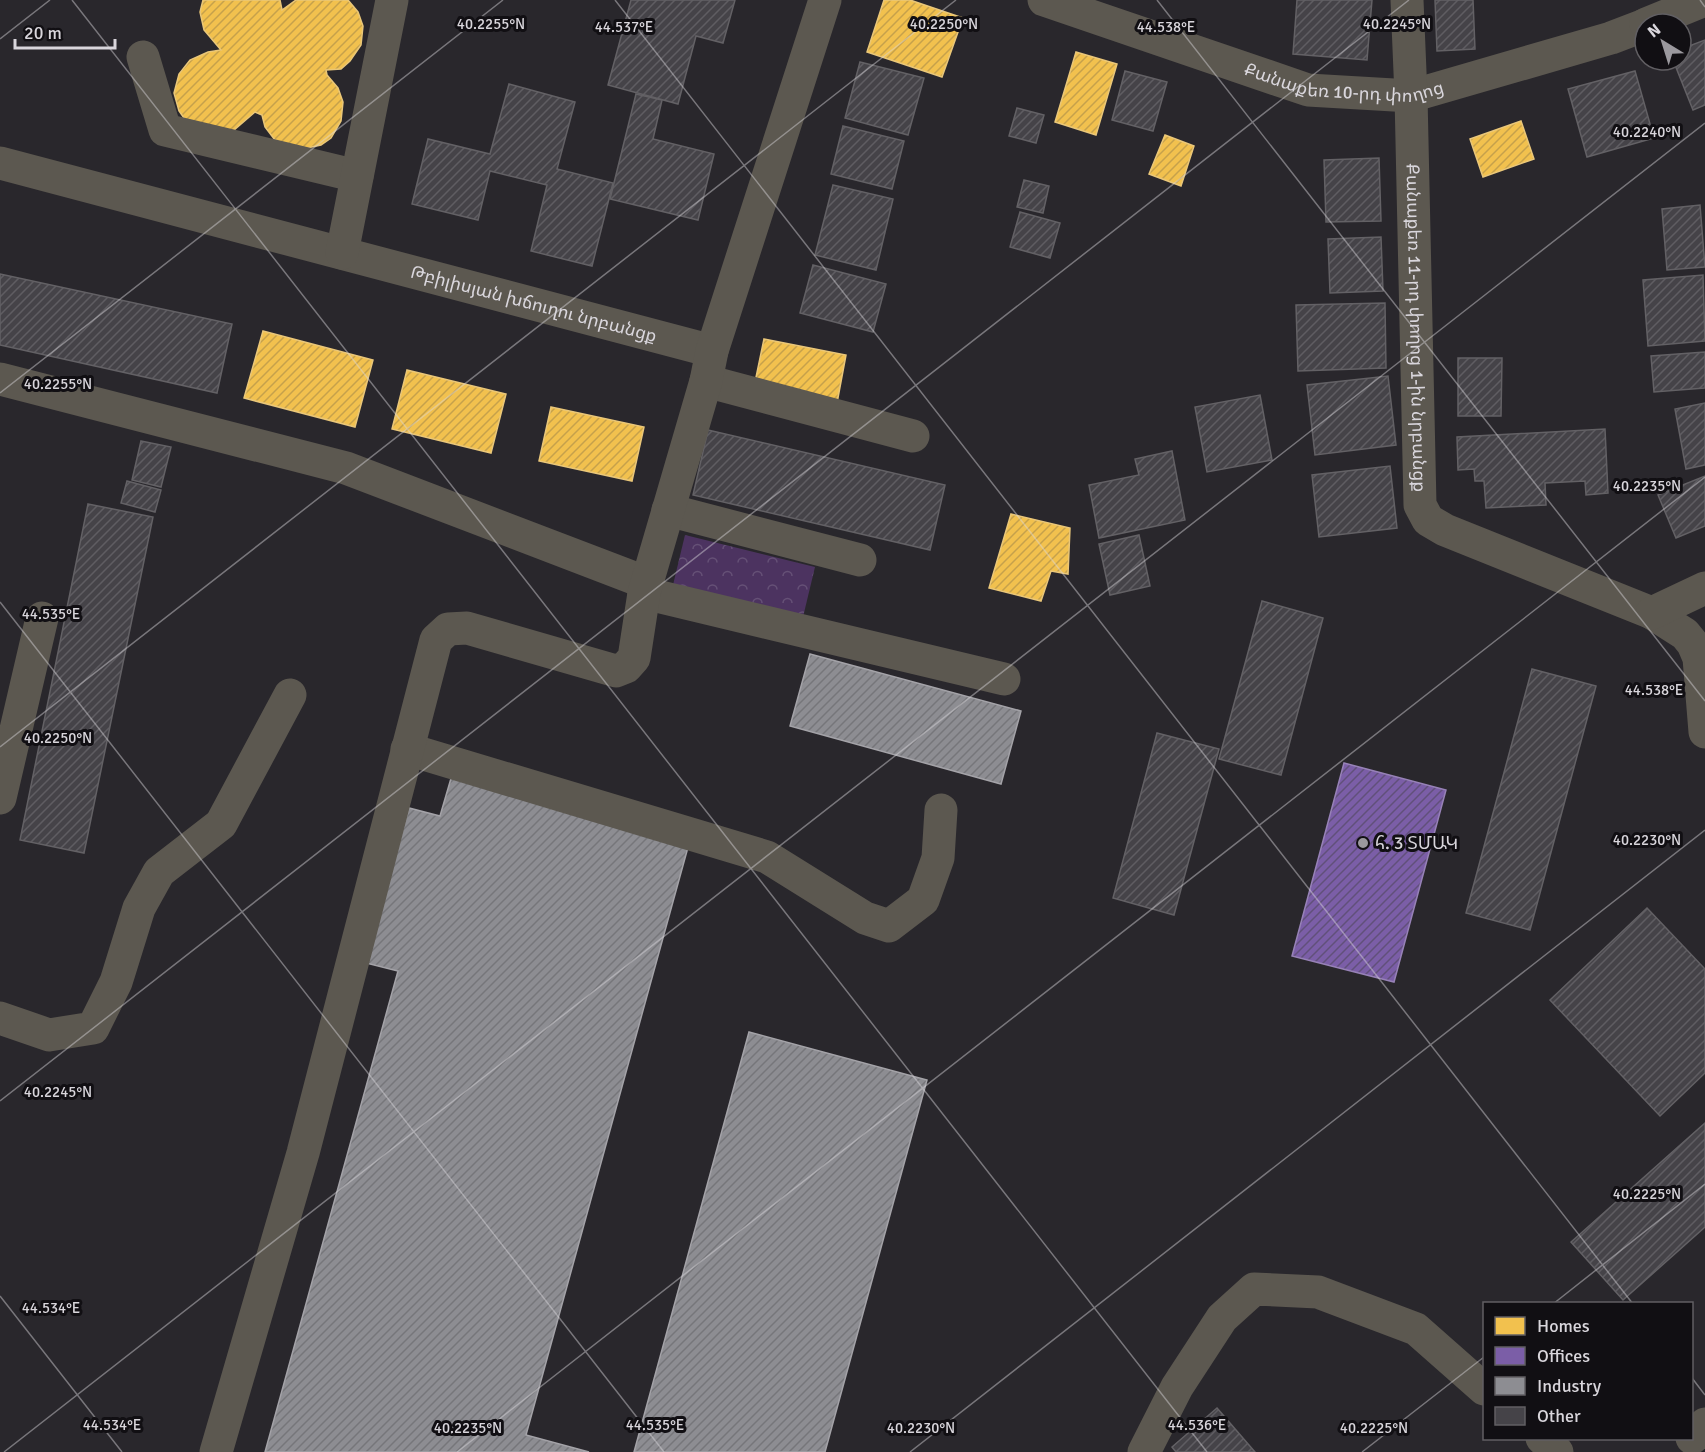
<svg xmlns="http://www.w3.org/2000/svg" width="1705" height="1452" font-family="Signika,'Noto Sans Armenian',sans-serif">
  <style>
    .park { fill: url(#park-crowns) }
    .homes { fill: url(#homes-hatch); stroke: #eac779; stroke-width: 1.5 }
    .offices { fill: url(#offices-hatch); stroke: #9782b7; stroke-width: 1.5 }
    .industry { fill: url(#industry-hatch); stroke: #a4a3a8; stroke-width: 1.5 }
    .building { fill: url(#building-hatch); stroke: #636165; stroke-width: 1.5 }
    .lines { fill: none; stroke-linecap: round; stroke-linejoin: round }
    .minor { stroke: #5c5850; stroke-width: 33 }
    .ticks { fill: none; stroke: #d9d6dc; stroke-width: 1.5; stroke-opacity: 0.45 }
    .poi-dot { fill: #9b999e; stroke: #110f13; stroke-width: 2 }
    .labels { text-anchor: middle; stroke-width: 6; stroke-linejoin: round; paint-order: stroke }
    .street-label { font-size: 18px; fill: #d9d6dc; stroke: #110f13 }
    .poi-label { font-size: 18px; fill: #d9d6dc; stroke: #110f13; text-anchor: start }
    .ticks-label { font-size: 15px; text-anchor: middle; fill: #d9d6dc; stroke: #110f13; stroke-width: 6; stroke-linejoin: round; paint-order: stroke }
  </style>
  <defs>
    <pattern id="park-crowns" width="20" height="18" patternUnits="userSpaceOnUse" patternTransform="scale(1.5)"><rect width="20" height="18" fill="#4c3360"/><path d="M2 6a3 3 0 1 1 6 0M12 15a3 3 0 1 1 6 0" fill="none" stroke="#655076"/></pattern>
    <pattern id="homes-hatch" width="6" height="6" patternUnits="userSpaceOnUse" patternTransform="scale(1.5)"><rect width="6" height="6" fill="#f2c14e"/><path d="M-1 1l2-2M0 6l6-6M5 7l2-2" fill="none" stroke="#c6a14b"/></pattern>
    <pattern id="offices-hatch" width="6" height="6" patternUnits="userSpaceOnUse" patternTransform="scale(1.5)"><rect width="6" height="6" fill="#7b5ea7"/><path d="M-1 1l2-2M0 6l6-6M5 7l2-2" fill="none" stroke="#61507a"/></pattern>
    <pattern id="industry-hatch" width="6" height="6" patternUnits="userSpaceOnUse" patternTransform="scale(1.5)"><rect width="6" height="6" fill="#8d8d92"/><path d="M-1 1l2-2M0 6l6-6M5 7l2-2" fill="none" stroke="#76767a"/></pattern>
    <pattern id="building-hatch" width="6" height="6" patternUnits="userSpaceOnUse" patternTransform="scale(1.5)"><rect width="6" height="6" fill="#454348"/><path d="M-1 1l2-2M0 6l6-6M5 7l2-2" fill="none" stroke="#5f5d62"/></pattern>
  </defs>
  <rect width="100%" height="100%" fill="#29272c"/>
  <path class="park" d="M685,535L815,567L803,617L673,585Z"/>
  <g class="homes">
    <path d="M203,0H280L282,10L296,0H348L358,12L363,26L361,45L350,61L341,69L326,70L327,75L338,88L343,102L341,121L331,138L321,145L302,149L275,140L265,127L262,115L255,112L234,130L216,134L189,125L179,111L174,93L179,74L190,60L208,52L221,50L204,30L200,12Z"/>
    <path d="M884,0H910L963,18L942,77L867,52Z"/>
    <path d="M1076,52L1117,64L1096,135L1055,122Z"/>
    <path d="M1521,121L1534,159L1483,177L1470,139Z"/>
    <path d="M1165,135L1194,146L1181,186L1149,174Z"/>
    <path d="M263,331L373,360L355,427L244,398Z"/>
    <path d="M764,339L846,355L837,403L754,387Z"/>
    <path d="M407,370L506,394L491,453L392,429Z"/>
    <path d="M551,407L644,427L632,481L539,461Z"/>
    <path d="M1011,514L1070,528L1068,574L1051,571L1041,601L989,588Z"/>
  </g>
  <path class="offices" d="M1344,763L1446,790L1394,982L1292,956Z"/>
  <g class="industry">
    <path d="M810,654L1021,711L1001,784L790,726Z"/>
    <path d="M452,775L690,840L526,1435L589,1452H265L398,971L366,963L409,808L440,816Z"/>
    <path d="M749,1032L927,1080L825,1452H634Z"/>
  </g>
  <g class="building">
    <path d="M631,0H735L723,43L696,36L678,104L608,85Z"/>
    <path d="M1297,0H1372L1367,60L1293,54Z"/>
    <path d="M1435,0H1473L1475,49L1437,51Z"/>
    <path d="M1705,40V105L1693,110L1673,60H1681V49Z"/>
    <path d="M860,62L924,78L908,135L845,118Z"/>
    <path d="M1125,71L1167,82L1153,131L1112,120Z"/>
    <path d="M1635,71L1654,138L1587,157L1568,89Z"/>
    <path d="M509,84L575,102L557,169L613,183L592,266L531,251L547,185L490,171L478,220L412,204L428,139L490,154Z"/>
    <path d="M636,94L662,100L653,139L714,154L698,220L610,199Z"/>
    <path d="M1017,108L1044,115L1036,143L1009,136Z"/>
    <path d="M843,126L904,141L892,189L831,174Z"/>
    <path d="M1379,158L1381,221L1326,222L1324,160Z"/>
    <path d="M1024,180L1049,186L1043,213L1017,207Z"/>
    <path d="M833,185L893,199L876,270L815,255Z"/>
    <path d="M1700,205L1705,267L1667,270L1662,209Z"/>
    <path d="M1020,212L1060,223L1050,258L1010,247Z"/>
    <path d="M1381,237L1383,291L1330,293L1328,239Z"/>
    <path d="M813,265L886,284L873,332L800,313Z"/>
    <path d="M0,274L232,324L217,393L0,345Z"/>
    <path d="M1703,275L1705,341L1648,346L1643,280Z"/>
    <path d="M1385,303L1386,368L1298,371L1296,305Z"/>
    <path d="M1705,352V388L1654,392L1651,356Z"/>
    <path d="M1458,358H1502L1501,416H1458Z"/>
    <path d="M1388,376L1396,445L1315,455L1307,385Z"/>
    <path d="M1260,395L1272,460L1207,472L1195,407Z"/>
    <path d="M1705,403V465L1686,469L1675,409Z"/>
    <path d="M1605,429L1608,493L1586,495L1585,481L1545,483L1546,505L1486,508L1484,481H1475L1474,469L1458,470L1457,437Z"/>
    <path d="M708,430L945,485L930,550L693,495Z"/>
    <path d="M141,441L171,447L161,487L132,480Z"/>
    <path d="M1172,451L1185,520L1099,538L1089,485L1139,475L1135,459Z"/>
    <path d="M1390,466L1397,528L1319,537L1312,475Z"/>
    <path d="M1705,476V526L1676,538L1658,495Z"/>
    <path d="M127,481L161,490L155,512L121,503Z"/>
    <path d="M88,504L153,517L84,853L20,840Z"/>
    <path d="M1139,535L1150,586L1110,595L1099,544Z"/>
    <path d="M1262,601L1323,618L1281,775L1219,759Z"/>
    <path d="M1532,669L1596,686L1530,930L1466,913Z"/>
    <path d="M1157,733L1219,749L1174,915L1113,898Z"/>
    <path d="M1647,908L1705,969V1073L1660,1116L1550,1000Z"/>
    <path d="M1705,1123V1227L1623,1300L1571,1242Z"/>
    <path d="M1217,1408L1255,1452H1176L1172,1447Z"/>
  </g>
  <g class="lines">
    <g class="minor">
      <path id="s1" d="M1044,0L1308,90L1411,96L1611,38L1645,25"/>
      <path id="s2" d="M1407,0L1411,96L1420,505L1428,520L1445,530L1652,613L1685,634L1693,644L1699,658L1705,732"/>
      <path d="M1646,24L1705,0"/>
      <path d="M143,57L165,130L357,176"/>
      <path id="s3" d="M0,163L712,351"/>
      <path d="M342,253L392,0"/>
      <path d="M0,379L346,468L647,583"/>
      <path d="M706,381L913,436"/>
      <path d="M668,510L860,560"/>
      <path d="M644,593L1004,679"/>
      <path d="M1652,613L1705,588"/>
      <path d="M407,749L767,857L865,918L889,926L923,900L938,858L941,810"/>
      <path d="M0,798L42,618"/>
      <path d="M0,1018L49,1035L93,1028L116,982L139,908L159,872L221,824L290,695"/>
      <path d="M1542,1438L1557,1452"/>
      <path d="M1692,1438L1705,1424"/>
      <path d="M216,1452L303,1153L436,640L448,629L467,628L616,671L626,667L634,658L644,593L706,381L712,351L825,0"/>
      <path d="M1144,1452L1177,1387L1222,1318L1254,1289L1318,1292L1416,1329L1484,1389"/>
    </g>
  </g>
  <path class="ticks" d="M72,0L1207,1452M615,0L1633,1304M1157,0L1705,701M1700,0L1705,7M0,39L50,0M0,393L503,0M0,602L664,1452M0,747L956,0M0,1101L1409,0M0,1296L122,1452M1553,1304L1705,1184M1692,1378L1705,1395M4,1452L1705,123M457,1452L1705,477M910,1452L1705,830M1362,1452L1484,1357"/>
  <circle class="poi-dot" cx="1363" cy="843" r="6"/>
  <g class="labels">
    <g class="street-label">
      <text dy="6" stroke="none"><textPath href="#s1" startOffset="314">Քանաքեռ 10-րդ փողոց</textPath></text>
      <text dy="6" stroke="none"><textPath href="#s3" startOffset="552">Թբիլիսյան խճուղու նրբանցք</textPath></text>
      <text dy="6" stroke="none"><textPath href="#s2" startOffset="328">Քանաքեռ 11-րդ փողոց 1-ին նրբանցք</textPath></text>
    </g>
    <g class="poi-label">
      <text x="1375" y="849">հ. 3 ՏՄԱԿ</text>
    </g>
  </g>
  <g class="ticks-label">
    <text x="491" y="29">40.2255°N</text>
    <text x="944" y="29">40.2250°N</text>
    <text x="1397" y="29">40.2245°N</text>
    <text x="624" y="32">44.537°E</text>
    <text x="1166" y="32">44.538°E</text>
    <text x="1647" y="137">40.2240°N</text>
    <text x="58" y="389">40.2255°N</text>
    <text x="1647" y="491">40.2235°N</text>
    <text x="51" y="619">44.535°E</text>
    <text x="1654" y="695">44.538°E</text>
    <text x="58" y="743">40.2250°N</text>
    <text x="1647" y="845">40.2230°N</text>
    <text x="58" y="1097">40.2245°N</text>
    <text x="1647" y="1199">40.2225°N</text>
    <text x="51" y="1313">44.534°E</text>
    <text x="112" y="1430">44.534°E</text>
    <text x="655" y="1430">44.535°E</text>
    <text x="1197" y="1430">44.536°E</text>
    <text x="468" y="1433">40.2235°N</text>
    <text x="921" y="1433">40.2230°N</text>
    <text x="1374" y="1433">40.2225°N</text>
  </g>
  <rect x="1483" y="1302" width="210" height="138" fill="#110f13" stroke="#615f63" stroke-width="1.5"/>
  <rect x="1495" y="1317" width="30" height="18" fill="#f2c14e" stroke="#615f63" stroke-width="1.5"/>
  <text x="1537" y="1332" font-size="18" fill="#d9d6dc">Homes</text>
  <rect x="1495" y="1347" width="30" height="18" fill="#7b5ea7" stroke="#615f63" stroke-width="1.5"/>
  <text x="1537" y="1362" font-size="18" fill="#d9d6dc">Offices</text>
  <rect x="1495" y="1377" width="30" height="18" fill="#8d8d92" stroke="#615f63" stroke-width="1.5"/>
  <text x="1537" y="1392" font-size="18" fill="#d9d6dc">Industry</text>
  <rect x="1495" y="1407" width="30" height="18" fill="#454348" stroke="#615f63" stroke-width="1.5"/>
  <text x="1537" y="1422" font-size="18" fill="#d9d6dc">Other</text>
  <g transform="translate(1663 42) rotate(322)"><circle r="28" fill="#110f13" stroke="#615f63" stroke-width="1.5"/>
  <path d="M0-4.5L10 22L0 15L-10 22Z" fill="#9b999e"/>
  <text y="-9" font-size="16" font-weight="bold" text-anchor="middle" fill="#d9d6dc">N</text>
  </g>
  <path d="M15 39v9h100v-9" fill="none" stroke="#d9d6dc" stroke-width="3"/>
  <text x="24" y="39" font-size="18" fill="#d9d6dc" stroke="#110f13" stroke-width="4.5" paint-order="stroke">20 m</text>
</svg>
